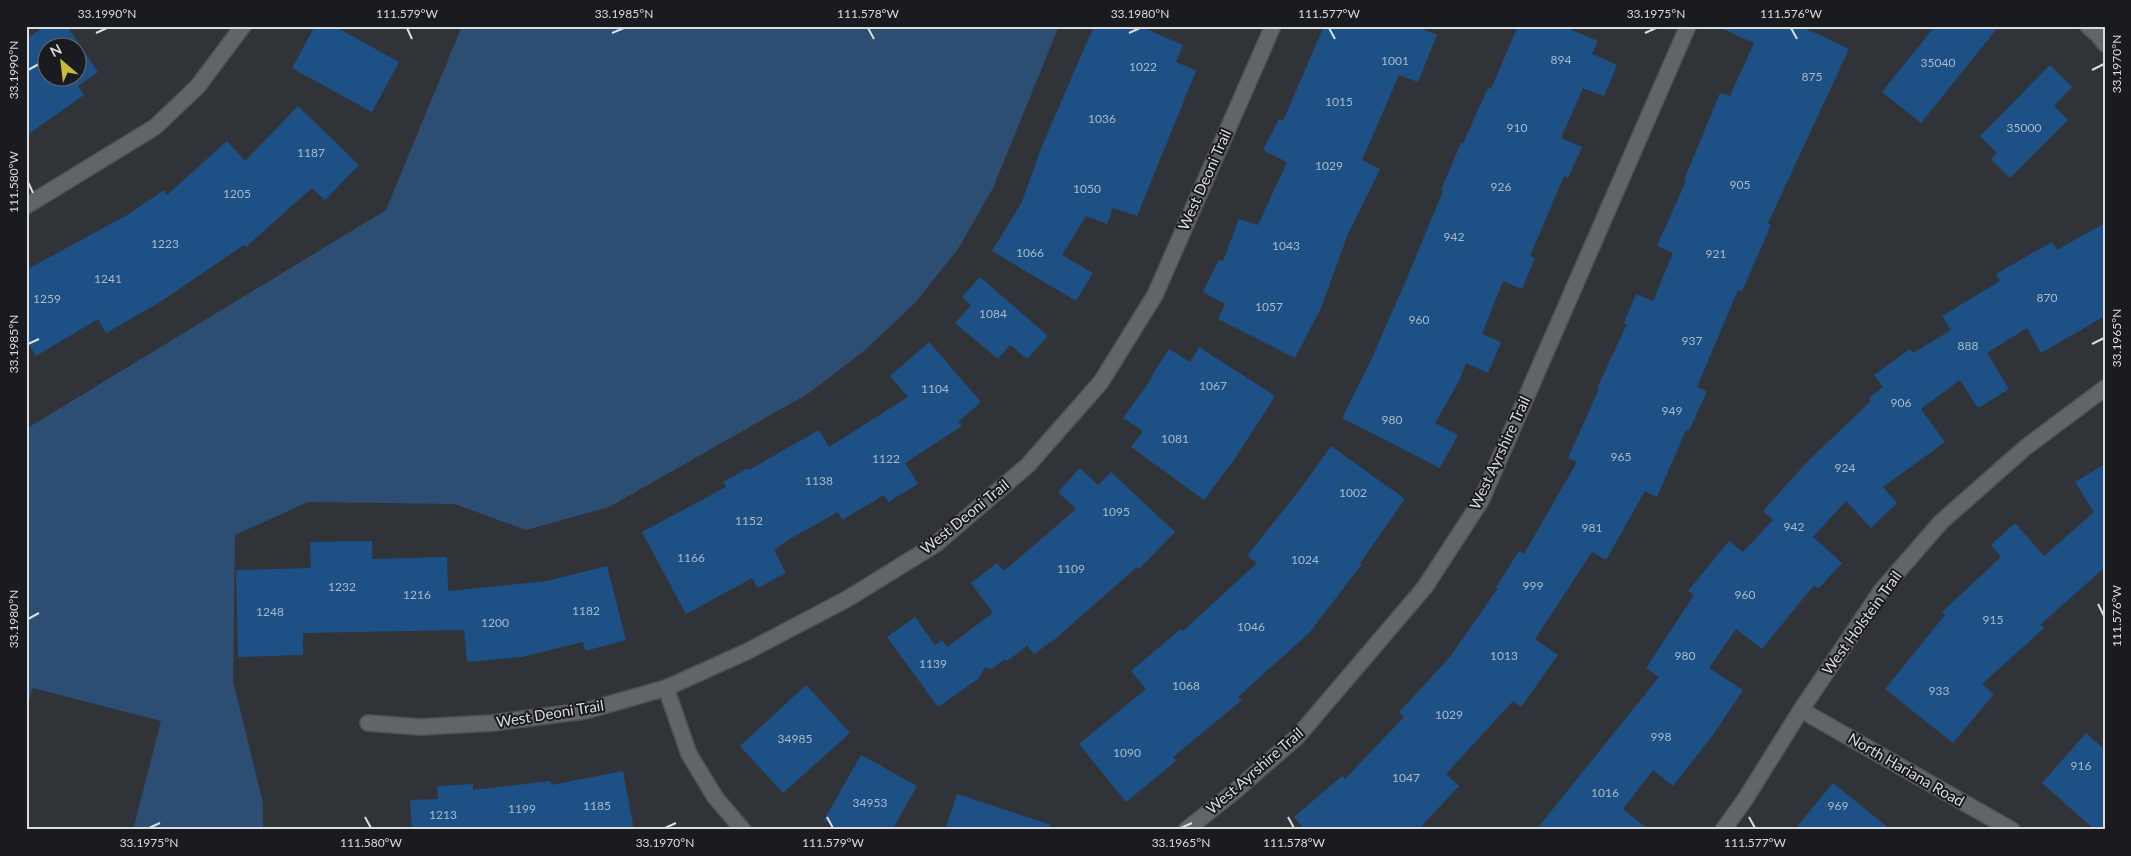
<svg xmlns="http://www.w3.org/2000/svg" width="2131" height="856" font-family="Lato,sans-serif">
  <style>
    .green { fill: #2d4e73 }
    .building { fill: #1d5085; fill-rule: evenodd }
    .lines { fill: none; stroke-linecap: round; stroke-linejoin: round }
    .street-casing { stroke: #4e5256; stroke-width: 18 }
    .street { stroke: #60656a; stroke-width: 15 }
    .ticks { fill: none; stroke: #dadde0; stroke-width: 2 }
    .labels { text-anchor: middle; stroke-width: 4; stroke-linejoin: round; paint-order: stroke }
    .number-label { font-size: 12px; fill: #abbac9 }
    .street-label { font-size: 15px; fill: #dadde0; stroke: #191b1e }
    .neatline { fill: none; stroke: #dadde0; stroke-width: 2 }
    .ticks-label { font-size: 12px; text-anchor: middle; fill: #dadde0 }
  </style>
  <rect width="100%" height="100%" fill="#303439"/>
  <path class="green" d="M462,26H1059L993,188L958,249L915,303L864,351L809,393L609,507L526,530L455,504L308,502L235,535L233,681L263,803V830H133L161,721L33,688L26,710V429L386,210Z"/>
  <g class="building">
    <path d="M45,26H67L98,72L78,86L84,95L26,136V39ZM48,48H78V78H48Z"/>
    <path d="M315,26H334L399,62L372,112L292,68Z"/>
    <path d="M1094,26H1139L1183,45L1176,62L1196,71L1137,216L1113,208L1107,224L1086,216L1062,255L1093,273L1076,301L992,251L1022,202L1042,146Z"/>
    <path d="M1324,26H1415L1437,35L1418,82L1399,75L1362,160L1380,169L1348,234L1321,308L1295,358L1218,319L1225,304L1203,292L1219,260L1223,261L1239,219L1258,225L1287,162L1263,150L1279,119L1283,121Z"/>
    <path d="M1518,26H1562L1598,41L1592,54L1617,65L1604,96L1583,88L1561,138L1582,147L1568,178L1564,176L1530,256L1535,258L1522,289L1503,281L1482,334L1501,342L1488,373L1466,363L1459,381L1435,423L1458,435L1440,468L1342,418L1372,358L1407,278L1443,191L1441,190L1461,143H1463L1488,88L1491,89Z"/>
    <path d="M1716,26H1800L1849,49L1768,223L1771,225L1742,291L1738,290L1697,387L1707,391L1689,431L1686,430L1657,497L1645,491L1606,560L1592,552L1535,639L1558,655L1521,707L1513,701L1446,774L1459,786L1418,830H1305L1294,817L1342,776L1345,779L1404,717L1399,712L1450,657L1498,588L1496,587L1519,551L1524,554L1577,462L1568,458L1599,389L1597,388L1627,324L1624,323L1636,294L1653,301L1673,253L1657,246L1686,181L1684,180L1720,93L1730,96L1754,43Z"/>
    <path d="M1935,26H1999L1921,123L1882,92Z"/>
    <path d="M2050,65L2072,87L2054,106L2068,120L2010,178L1991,159L1997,153L1980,136Z"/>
    <path d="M298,106L359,165L325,200L312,188L246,247L244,245L160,302L106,333L98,319L36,356L26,340V270L129,214L164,190L167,195L227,141L245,161Z"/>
    <path d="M2105,223V316L2041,353L2027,328L1987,353L2009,389L1978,408L1960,380L1921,409L1945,442L1883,487L1897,503L1871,528L1846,501L1813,537L1842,563L1818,589L1814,585L1762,649L1736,629L1709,668L1743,690L1713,735L1673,786L1653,770L1623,809L1649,830H1536L1659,677L1646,668L1694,595L1688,591L1729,541L1743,552L1773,520L1763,511L1808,461L1871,401L1869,398L1883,387L1874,375L1910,349L1913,353L1951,330L1942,316L2000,281L1996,274L2052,242L2057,250Z"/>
    <path d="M980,277L1048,336L1027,359L1010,345L998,359L955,323L971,305L962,297Z"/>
    <path d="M929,342L981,402L958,422L962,426L905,463L918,484L888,502L884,495L842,520L838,512L788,540L774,550L786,573L758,588L752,578L686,614L642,532L726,487L723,482L748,468L749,470L819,430L829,447L908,397L890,376Z"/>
    <path d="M1199,347L1275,396L1236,457L1204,500L1131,447L1143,431L1123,418L1152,378L1151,377L1169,349L1190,362Z"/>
    <path d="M1331,446L1405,499L1360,563L1362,564L1309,633L1238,697L1242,700L1173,757L1176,761L1126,802L1079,744L1146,689L1131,671L1181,629L1183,631L1257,563L1247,556L1301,488Z"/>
    <path d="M2105,464V567L2040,625L2044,628L1982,684L1994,694L1953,743L1885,689L1945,615L1942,612L2001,557L1991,545L2015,523L2044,556L2094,512L2075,482Z"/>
    <path d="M1080,468L1098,485L1111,472L1175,532L1139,569L1137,567L1055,639L1034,654L1027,646L1007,661L1005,659L991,669L985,667L978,679L938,707L887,637L915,617L935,645L942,640L947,647L993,613L971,583L997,563L1004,571L1076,509L1058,492Z"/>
    <path d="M372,541V559L447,557L448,591L547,581L607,566L626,640L585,651L583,642L522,657L467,662L464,630L303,633V655L238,657L236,570L311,568L310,542Z"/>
    <path d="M806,685L850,733L783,793L740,746Z"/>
    <path d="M2086,733L2105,750V830H2095L2042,783Z"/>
    <path d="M861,755L917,786L892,830H841L824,820Z"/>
    <path d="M623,771L634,830H412L410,800L438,799L437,786L473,784V790L551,781V785Z"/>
    <path d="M1833,783L1891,830H1794Z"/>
    <path d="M957,794L1051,825L1050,830H945Z"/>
  </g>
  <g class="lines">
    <g class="street-casing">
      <g id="street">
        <path d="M2088,26L2098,35L2105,44"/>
        <path d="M26,206L155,127L198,86L243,26"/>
        <path d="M666,688L689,754L715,797L743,830"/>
        <path d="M1801,710L2012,830"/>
        <path d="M368,723L420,727L492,723L585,711L666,688L748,651L847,599L936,544L1028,465L1101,382L1155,295L1273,26"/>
        <path d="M1186,830L1234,792L1298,736L1425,587L1481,501L1688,26"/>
        <path d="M1723,830L1744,801L1801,710L1881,591L1941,522L2026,447L2105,388"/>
      </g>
    </g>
    <use href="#street" class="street"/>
  </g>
  <path class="ticks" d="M407,28L412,39M868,28L874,39M1329,28L1335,39M1791,28L1797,39M96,33L107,28M612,33L624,28M1129,33L1140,28M1645,33L1656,28M28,70L39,64M2092,70L2104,64M28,182L33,193M28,344L39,339M2092,344L2104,338M2098,604L2104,616M28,619L39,613M365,817L371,828M827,817L833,828M1288,817L1294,828M1749,817L1755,828M149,828L160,823M665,828L676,823M1181,828L1192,823"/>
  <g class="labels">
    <g class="number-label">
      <text x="1561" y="64">894</text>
      <text x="1395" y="65">1001</text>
      <text x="1938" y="67">35040</text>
      <text x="1143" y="71">1022</text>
      <text x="1812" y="81">875</text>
      <text x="1339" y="106">1015</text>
      <text x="1102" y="123">1036</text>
      <text x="1517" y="132">910</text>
      <text x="2024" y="132">35000</text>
      <text x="311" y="157">1187</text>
      <text x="1329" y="170">1029</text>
      <text x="1740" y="189">905</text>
      <text x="1501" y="191">926</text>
      <text x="1087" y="193">1050</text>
      <text x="237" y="198">1205</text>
      <text x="1454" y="241">942</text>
      <text x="165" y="248">1223</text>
      <text x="1286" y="250">1043</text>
      <text x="1030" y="257">1066</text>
      <text x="1716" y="258">921</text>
      <text x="108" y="283">1241</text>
      <text x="2047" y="302">870</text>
      <text x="47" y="303">1259</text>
      <text x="1269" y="311">1057</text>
      <text x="993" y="318">1084</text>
      <text x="1419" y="324">960</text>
      <text x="1692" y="345">937</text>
      <text x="1968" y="350">888</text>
      <text x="1213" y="390">1067</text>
      <text x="935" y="393">1104</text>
      <text x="1901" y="407">906</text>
      <text x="1672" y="415">949</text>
      <text x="1392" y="424">980</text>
      <text x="1175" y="443">1081</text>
      <text x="1621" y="461">965</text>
      <text x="886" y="463">1122</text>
      <text x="1845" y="472">924</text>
      <text x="819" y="485">1138</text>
      <text x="1353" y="497">1002</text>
      <text x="1116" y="516">1095</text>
      <text x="749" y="525">1152</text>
      <text x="1794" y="531">942</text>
      <text x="1592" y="532">981</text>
      <text x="691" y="562">1166</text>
      <text x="1305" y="564">1024</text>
      <text x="1071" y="573">1109</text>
      <text x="1533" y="590">999</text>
      <text x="342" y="591">1232</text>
      <text x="417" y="599">1216</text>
      <text x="1745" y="599">960</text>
      <text x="586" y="615">1182</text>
      <text x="270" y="616">1248</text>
      <text x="1993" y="624">915</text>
      <text x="495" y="627">1200</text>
      <text x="1251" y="631">1046</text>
      <text x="1504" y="660">1013</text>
      <text x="1685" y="660">980</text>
      <text x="933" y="668">1139</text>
      <text x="1186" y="690">1068</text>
      <text x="1939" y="695">933</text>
      <text x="1449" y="719">1029</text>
      <text x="1661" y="741">998</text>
      <text x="795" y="743">34985</text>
      <text x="1127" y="757">1090</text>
      <text x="2081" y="770">916</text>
      <text x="1406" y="782">1047</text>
      <text x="1605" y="797">1016</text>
      <text x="870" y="807">34953</text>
      <text x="597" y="810">1185</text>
      <text x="1838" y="810">969</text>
      <text x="522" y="813">1199</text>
      <text x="443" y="819">1213</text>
    </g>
    <g class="street-label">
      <text transform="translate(1205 180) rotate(-66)" y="5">West Deoni Trail</text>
      <text transform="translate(1500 453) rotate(-65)" y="5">West Ayrshire Trail</text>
      <text transform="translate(965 517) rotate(-39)" y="5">West Deoni Trail</text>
      <text transform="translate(1862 623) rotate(-54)" y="5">West Holstein Trail</text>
      <text transform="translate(550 714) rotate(-9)" y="5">West Deoni Trail</text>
      <text transform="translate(1906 770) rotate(30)" y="5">North Hariana Road</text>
      <text transform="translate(1255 771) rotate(-41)" y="5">West Ayrshire Trail</text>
    </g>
  </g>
  <rect width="2131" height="856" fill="none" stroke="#191b1e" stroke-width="55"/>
  <g transform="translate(62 62) rotate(332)"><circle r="24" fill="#191b1e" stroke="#66696c"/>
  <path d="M0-4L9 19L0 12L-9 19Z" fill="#caba3a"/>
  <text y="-8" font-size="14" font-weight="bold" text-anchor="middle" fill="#dadde0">N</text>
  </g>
  <rect x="28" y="28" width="2076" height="800" class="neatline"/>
  <g class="ticks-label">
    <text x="107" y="18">33.1990°N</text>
    <text x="407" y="18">111.579°W</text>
    <text x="624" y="18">33.1985°N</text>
    <text x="868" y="18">111.578°W</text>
    <text x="1140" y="18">33.1980°N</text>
    <text x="1329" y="18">111.577°W</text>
    <text x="1656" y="18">33.1975°N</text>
    <text x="1791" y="18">111.576°W</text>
    <text transform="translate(2117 64) rotate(-90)" y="4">33.1970°N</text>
    <text transform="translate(14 70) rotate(-90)" y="4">33.1990°N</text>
    <text transform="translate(14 182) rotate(-90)" y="4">111.580°W</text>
    <text transform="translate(2117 338) rotate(-90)" y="4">33.1965°N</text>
    <text transform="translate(14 344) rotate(-90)" y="4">33.1985°N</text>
    <text transform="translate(2117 616) rotate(-90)" y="4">111.576°W</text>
    <text transform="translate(14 619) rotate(-90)" y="4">33.1980°N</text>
    <text x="149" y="847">33.1975°N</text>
    <text x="371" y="847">111.580°W</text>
    <text x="665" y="847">33.1970°N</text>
    <text x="833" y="847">111.579°W</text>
    <text x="1181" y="847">33.1965°N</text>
    <text x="1294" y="847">111.578°W</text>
    <text x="1755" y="847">111.577°W</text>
  </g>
</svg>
